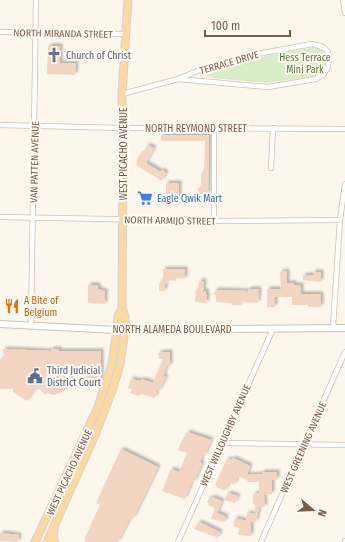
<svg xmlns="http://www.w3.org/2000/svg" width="345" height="542" font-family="'Fira Sans Condensed',sans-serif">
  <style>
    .park { fill: #d8ecc9 }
    .building { fill: #f3d5c3; filter: url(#shadow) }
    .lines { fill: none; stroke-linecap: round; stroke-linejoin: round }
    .street-casing { stroke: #d1beb0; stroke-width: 6 }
    .secondary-casing { stroke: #d6c0b0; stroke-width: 8 }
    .primary-casing { stroke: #dad1cd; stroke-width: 9 }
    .street { stroke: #fff; stroke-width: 4.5 }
    .secondary { stroke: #fff; stroke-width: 6 }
    .primary { stroke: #fbd9a5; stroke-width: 7 }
    .labels { text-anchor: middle; stroke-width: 4; stroke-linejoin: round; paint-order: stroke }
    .street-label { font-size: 10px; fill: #7a5c4d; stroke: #fffaf3 }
    .worship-label { font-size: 10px; fill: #5b616d; stroke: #fffaf3; text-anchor: start }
    .park-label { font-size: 10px; fill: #537a41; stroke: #fffaf3 }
    .shop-label { font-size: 10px; fill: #366cbe; stroke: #fffaf3; text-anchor: start }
    .food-label { font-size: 10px; fill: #c56008; stroke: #fffaf3; text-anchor: start }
    .service-label { font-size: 10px; fill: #4e5e75; stroke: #fffaf3; text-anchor: start }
  </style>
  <defs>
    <filter id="shadow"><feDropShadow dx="2.5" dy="-2.5" stdDeviation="1" flood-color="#0004"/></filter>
  </defs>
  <rect width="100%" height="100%" fill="#fdf6ec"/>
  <path class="park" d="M316,47C328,52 328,63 321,73L316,76L267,83L213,78L207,76L206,73L207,70L254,58Z"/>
  <g class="building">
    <path d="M48,46H60V63H76L75,75L47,74Z"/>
    <path d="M161,135H209L208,194H198V188H201V173H204L205,141H161Z"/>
    <path d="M147,145L154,148L146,163L161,172L162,170L166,173L162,181L136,165L137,160L141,153L143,154Z"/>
    <rect x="166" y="183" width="13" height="22"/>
    <path d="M163,269H185V279L176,278V281L170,280L165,284V291H159V283L163,281Z"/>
    <path d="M287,271V283H294V285H301V294H321V307H308V305H292V297H275V307H267V289H281L280,272Z"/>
    <path d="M313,272H321V282L303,280V275H313Z"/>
    <path d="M199,281H204L203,291H206V294H207V303L195,302L196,289L198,290Z"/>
    <path d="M88,285H98V289L105,291V304L88,303Z"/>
    <path d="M248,289H259L258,303L242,302L241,305H232V303L216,302V295H214L215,290L248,291Z"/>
    <path d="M3,349L51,351V349H59V351H101V382L99,387H91V382H86V366H74V373H71L70,388H66L63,392L53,395L47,393L45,395L40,389L34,390L27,401L13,392V389H0V359H4Z"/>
    <path d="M161,352H170V366H167L163,376L166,377L159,391L157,390L155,398L141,394L139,396L130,393L132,389L128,388L131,379L141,381V379L153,383L163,359H159L158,353H161Z"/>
    <path d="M187,432L211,440L205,455L203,454L200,462L202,464L194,482L192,481L185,499L162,491L171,469L179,472L187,453L178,450L184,436L186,437Z"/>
    <path d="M121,449L158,467L133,519L130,518L118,542H85L86,540H84L100,505L96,503Z"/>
    <path d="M233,458L250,466L247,475L262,474V472H277V480H272V494L264,495L265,507H259L256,522L251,521V536L238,535L239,528L233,526L235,518L246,521L247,513L255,514V505L253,504V494L259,493V482H248V481L238,476L234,485L229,482L225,491L216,487V485H215L227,459L232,460Z"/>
    <path d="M228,493L238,496L235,503L224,500Z"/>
    <path d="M212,497L222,501L217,513L225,516V517H226L225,522L211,519L215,508L208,505L209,503H207L209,498L212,499Z"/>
    <path d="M199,522L220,532L218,538L194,529Z"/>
    <path d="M0,533L19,535L18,542L0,541Z"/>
  </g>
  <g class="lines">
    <g class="street-casing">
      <g id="street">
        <path d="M343,0L345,13"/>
        <path d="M0,32L125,34"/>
        <path d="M122,94L178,79L207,67L257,54L312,44L323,47L328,52L329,60L327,69L323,75L316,79L268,87L178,79"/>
        <path d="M0,125L123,128L345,129"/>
        <path d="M271,168L273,128"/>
        <path d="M0,217L214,221L340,220"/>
        <path d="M214,221V129"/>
        <path d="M31,325L36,0"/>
        <path d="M333,327L340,220L345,184"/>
        <path d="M221,443L345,445"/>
        <path d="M178,542L273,329"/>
        <path d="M261,542L345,352"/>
        <path d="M345,542V541"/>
      </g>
    </g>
    <g class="secondary-casing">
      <path id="secondary" d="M0,324L117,330L345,328"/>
    </g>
    <g class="primary-casing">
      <g id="primary">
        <path d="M54,530L53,536L55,542"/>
        <path d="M35,542L98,407L112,364L117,330L118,316L122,308"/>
        <path d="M47,542L95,435L112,391L120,364L125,329V317L122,308L123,152L122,94L128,0"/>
      </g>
    </g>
    <use href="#street" class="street"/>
    <use href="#secondary" class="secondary"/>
    <use href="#primary" class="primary"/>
  </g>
  <defs>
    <g id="church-bare" transform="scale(1.2)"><path d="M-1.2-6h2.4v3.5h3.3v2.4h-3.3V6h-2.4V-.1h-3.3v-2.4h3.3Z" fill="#6b7280" stroke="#fffaf3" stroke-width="2.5" paint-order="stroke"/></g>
    <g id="supermarket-bare" transform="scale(1.2)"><path d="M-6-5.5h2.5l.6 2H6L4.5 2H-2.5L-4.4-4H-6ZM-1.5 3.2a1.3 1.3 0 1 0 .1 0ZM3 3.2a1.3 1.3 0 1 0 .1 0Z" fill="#3f7fe0" stroke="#fffaf3" stroke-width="2.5" paint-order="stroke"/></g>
    <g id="restaurant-bare" transform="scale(1.2)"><path d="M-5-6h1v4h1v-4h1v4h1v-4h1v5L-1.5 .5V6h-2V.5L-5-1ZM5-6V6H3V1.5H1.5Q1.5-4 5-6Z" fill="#e8710a" stroke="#fffaf3" stroke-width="2.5" paint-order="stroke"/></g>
    <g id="civic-bare" transform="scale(1.2)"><path d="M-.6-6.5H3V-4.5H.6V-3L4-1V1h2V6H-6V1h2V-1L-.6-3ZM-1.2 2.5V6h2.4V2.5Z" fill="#5c6f8a" stroke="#fffaf3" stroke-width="2.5" paint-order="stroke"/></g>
  </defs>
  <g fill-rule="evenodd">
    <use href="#church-bare" x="54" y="55"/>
    <use href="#supermarket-bare" x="145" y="198"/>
    <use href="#restaurant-bare" x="12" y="306"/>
    <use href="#civic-bare" x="35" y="376"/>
  </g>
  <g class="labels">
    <g class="street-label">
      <text transform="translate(63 33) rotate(1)" y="4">NORTH MIRANDA STREET</text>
      <text transform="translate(229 62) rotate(-16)" y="4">TERRACE DRIVE</text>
      <text x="196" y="132">NORTH REYMOND STREET</text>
      <text transform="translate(123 154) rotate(-90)" y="4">WEST PICACHO AVENUE</text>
      <text transform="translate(34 162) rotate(-89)" y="4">VAN PATTEN AVENUE</text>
      <text transform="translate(170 220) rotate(1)" y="4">NORTH ARMIJO STREET</text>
      <text x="172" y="333">NORTH ALAMEDA BOULEVARD</text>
      <text transform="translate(225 435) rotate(-66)" y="4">WEST WILLOUGHBY AVENUE</text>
      <text transform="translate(303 447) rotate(-66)" y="4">WEST GREENING AVENUE</text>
      <text transform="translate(69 472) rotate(-65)" y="4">WEST PICACHO AVENUE</text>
    </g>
    <g class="worship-label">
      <text x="66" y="59">Church of Christ</text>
    </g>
    <g class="park-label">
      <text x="305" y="61">Hess Terrace<tspan x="305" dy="12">Mini Park</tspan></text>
    </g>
    <g class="shop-label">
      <text x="157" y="202">Eagle Qwik Mart</text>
    </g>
    <g class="food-label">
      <text x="24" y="304">A Bite of<tspan x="24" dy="12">Belgium</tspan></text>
    </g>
    <g class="service-label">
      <text x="47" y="374">Third Judicial<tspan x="47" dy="12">District Court</tspan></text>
    </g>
  </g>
  <g transform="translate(313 510) rotate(109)" stroke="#fffaf3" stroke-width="3" paint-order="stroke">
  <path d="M0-3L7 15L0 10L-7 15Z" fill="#7a5c4d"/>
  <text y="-6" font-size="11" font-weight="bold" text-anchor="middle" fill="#7a5c4d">N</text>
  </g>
  <path d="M205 30v6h85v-6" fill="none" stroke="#7a5c4d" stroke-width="2"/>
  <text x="211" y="30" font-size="12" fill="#7a5c4d" stroke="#fffaf3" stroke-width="3" paint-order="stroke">100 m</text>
</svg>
